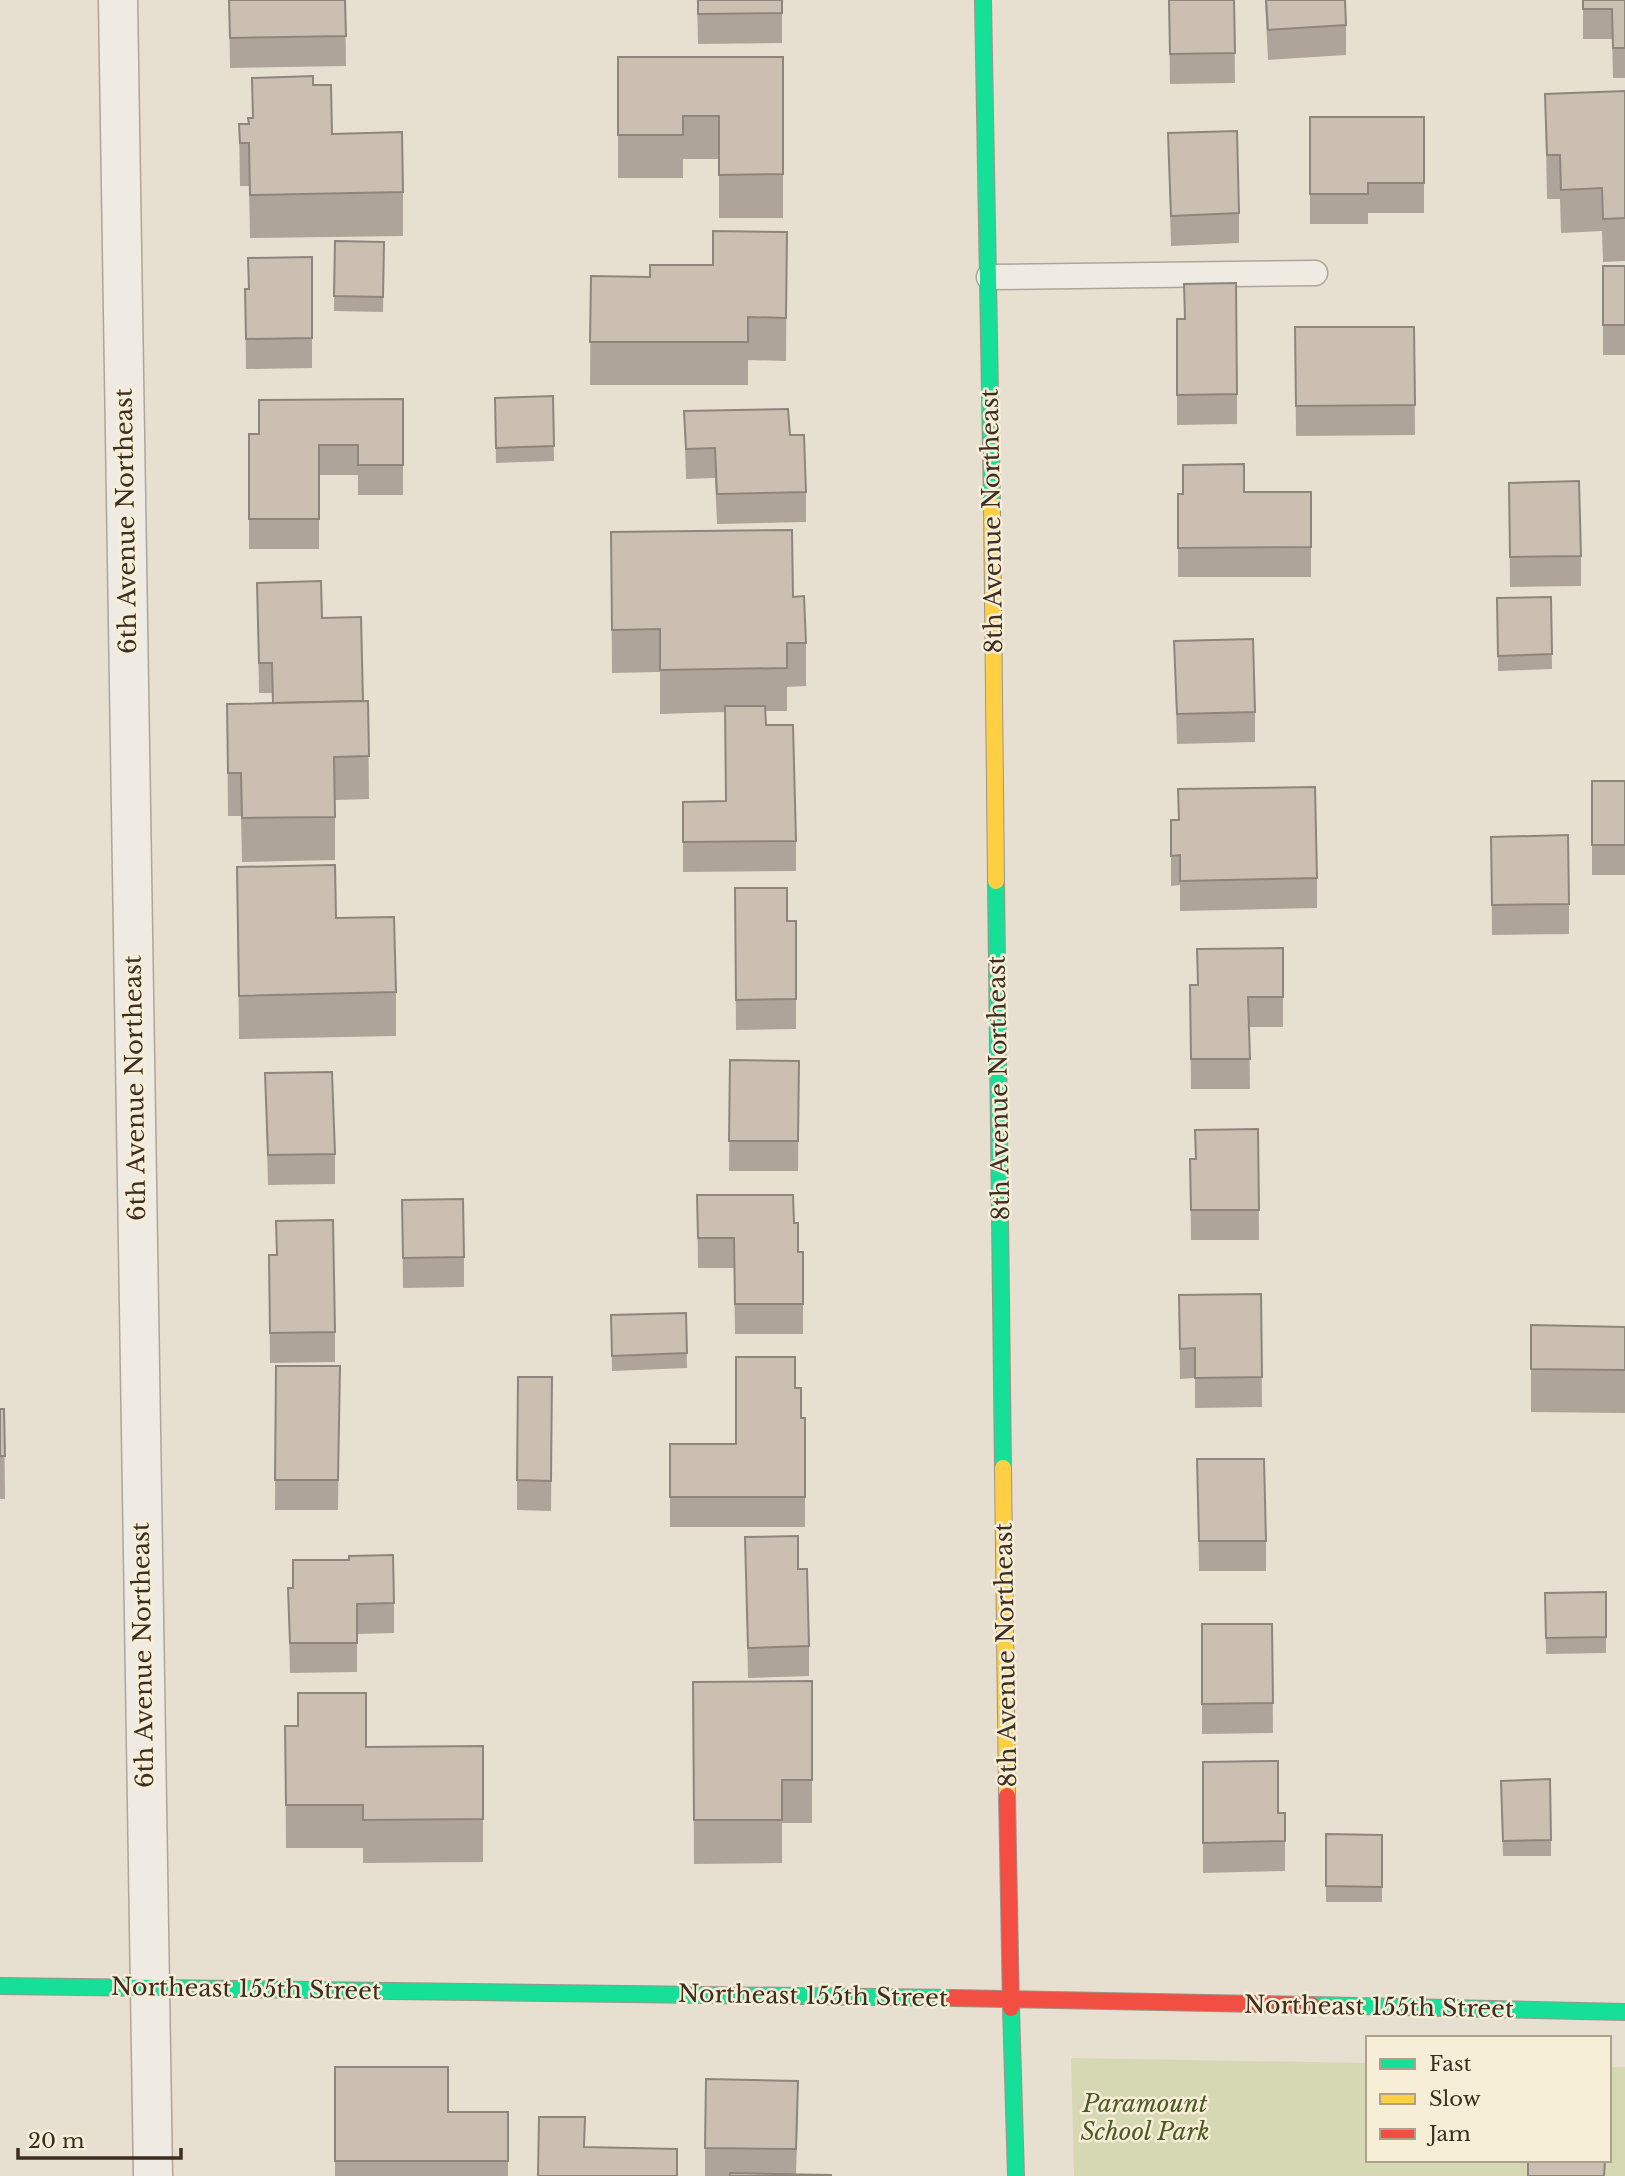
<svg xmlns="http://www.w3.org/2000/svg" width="1625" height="2176" font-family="'Libre Baskerville',serif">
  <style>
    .green { fill: #d6d7b3 }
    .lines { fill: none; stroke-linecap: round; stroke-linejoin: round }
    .lane-casing { stroke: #ada599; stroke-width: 27 }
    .street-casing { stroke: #ada599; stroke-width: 41 }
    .fast-casing { stroke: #9c958a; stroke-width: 18 }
    .slow-casing { stroke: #9c958a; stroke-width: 18 }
    .jam-casing { stroke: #9c958a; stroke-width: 18 }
    .lane { stroke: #efebe3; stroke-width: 24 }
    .street { stroke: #efebe3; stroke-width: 38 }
    .fast { stroke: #16e098; stroke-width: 16 }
    .slow { stroke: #ffcf43; stroke-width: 16 }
    .jam { stroke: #f24e42; stroke-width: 16 }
    .wall { fill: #afa499 }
    .building { fill: #cbbfb2; stroke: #8e867d; stroke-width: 2 }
    .labels { text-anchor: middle; stroke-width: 5; stroke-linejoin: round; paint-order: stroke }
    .street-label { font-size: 24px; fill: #3d2e20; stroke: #f7eed8 }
    .park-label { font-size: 24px; font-style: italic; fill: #4d5a26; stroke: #f7eed8 }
  </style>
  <rect width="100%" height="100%" fill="#e7e0d1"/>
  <path class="green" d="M1071,2058L1368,2063V2160H1609V2067H1625V2176H1074Z"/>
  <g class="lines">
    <g class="lane-casing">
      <path id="lane" d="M989,277L1315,273"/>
    </g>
    <g class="street-casing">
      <path id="street" d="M118,0L153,2176"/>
    </g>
    <g class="fast-casing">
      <g id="fast">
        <path d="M983,0L992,505"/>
        <path d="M996,881L1003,1468"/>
        <path d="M0,1986L952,1998"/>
        <path d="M1312,2005L1625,2012"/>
        <path d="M1011,2008L1016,2176"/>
      </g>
    </g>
    <g class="slow-casing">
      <g id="slow">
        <path d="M992,505L996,881"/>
        <path d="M1003,1468L1007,1796"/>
      </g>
    </g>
    <g class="jam-casing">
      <g id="jam">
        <path d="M1007,1796L1011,2008"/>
        <path d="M952,1998L1312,2005"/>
      </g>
    </g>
    <use href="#lane" class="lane"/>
    <use href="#street" class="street"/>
    <use href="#fast" class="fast"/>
    <use href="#slow" class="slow"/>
    <use href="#jam" class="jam"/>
  </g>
  <g class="wall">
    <path d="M229,0H345L346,66L230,68Z"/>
    <path d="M697,0H782V43L698,44Z"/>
    <path d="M1169,0H1234L1235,83L1170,84Z"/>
    <path d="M1265,0H1345L1346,25V55L1268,60Z"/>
    <path d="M1583,0H1625V78H1613L1612,39H1583Z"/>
    <path d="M618,57H783V218H719V159H683V178H618Z"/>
    <path d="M252,78L313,85L332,134L403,192V236L250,238L249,186H240L239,124H248V118H252Z"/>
    <path d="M1625,91V261L1603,262L1602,231L1561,233L1560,199H1547L1545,94Z"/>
    <path d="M1310,117H1424V213H1368V224H1310Z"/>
    <path d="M1168,133L1239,213V243L1171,246Z"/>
    <path d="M787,232L786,361L748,360V385H590L591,276L650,277L713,265Z"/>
    <path d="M335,241L384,242L383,312L334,311Z"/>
    <path d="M312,257V368L246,369L245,289H248V258Z"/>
    <rect x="1603" y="266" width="22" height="89"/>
    <path d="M1177,319L1237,394V424L1177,425Z"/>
    <path d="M1295,327H1414L1415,435L1296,436Z"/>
    <path d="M553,396L554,461L496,463L495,398Z"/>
    <path d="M403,399V495H358V475H319V549H249V434H259Z"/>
    <path d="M684,411L806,492V522L717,524L715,478L686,479Z"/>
    <path d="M1509,483L1581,556V586L1510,587Z"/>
    <path d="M1244,492H1311V577H1178V494Z"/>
    <path d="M611,532L793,597L806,643V686L787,687V711H766V725L796,841V871L683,872V802L726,801L725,712L660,714V672L612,673Z"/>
    <path d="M257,583L322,618L363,701H368L369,799L335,800V860L242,862L241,816H228L227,704L272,703V693H259Z"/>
    <path d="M1551,597L1552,669L1498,671L1497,598Z"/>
    <path d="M1174,641L1255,712V742L1177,744Z"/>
    <rect x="1592" y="781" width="33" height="94"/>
    <path d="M1178,789L1317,878V908L1180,911V885L1171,886V820H1178Z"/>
    <path d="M1491,837L1569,904V934L1492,935Z"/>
    <path d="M237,867L336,918L396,992V1036L239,1039Z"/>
    <path d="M735,888L787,921H796V1029L736,1030Z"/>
    <path d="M1283,948V1027H1249L1250,1089H1191L1190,985H1197Z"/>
    <path d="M730,1060L799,1061L798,1171H729Z"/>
    <path d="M265,1073L335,1154V1184L268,1185Z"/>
    <path d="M1258,1129L1259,1240H1191L1190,1159H1195V1130Z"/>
    <path d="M697,1195L798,1252H803V1334H735L734,1268H698Z"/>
    <path d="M402,1200L464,1257V1287L403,1288Z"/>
    <path d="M276,1221L335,1332V1362L270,1363L269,1255H276Z"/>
    <path d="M1261,1294L1262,1407L1195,1408V1378L1180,1379L1179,1295Z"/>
    <path d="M686,1313L687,1368L612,1371L611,1315Z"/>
    <path d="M1531,1325L1625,1327V1413L1531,1412Z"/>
    <path d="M276,1366H340L338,1510H275Z"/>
    <path d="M795,1388L801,1418H805V1527H670V1444H736Z"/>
    <path d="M552,1407L551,1511L517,1510V1480Z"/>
    <path d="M0,1409H4L5,1499H0Z"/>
    <path d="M1197,1459L1266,1541V1571H1199Z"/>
    <path d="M745,1537L798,1569L809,1646V1676L748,1678Z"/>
    <path d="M293,1560L394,1603V1633L357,1634V1672L290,1673L288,1588H293Z"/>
    <path d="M1606,1592V1653L1546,1654L1545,1593Z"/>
    <path d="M1202,1624H1272L1273,1733L1202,1734Z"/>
    <path d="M812,1681V1823H782V1863L694,1864L693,1682Z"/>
    <path d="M285,1726L366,1747L483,1746V1862L363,1863V1848H286Z"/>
    <path d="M1203,1762L1278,1813H1285V1871L1203,1873Z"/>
    <path d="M1501,1796L1551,1840V1856H1503Z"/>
    <path d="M1326,1834L1382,1835V1902H1326Z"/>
    <path d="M335,2067L448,2112H508V2176H335Z"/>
    <path d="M798,2111L796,2174L831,2176H705V2148Z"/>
  </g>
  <g class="building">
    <path d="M229,0H345L346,36L230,38Z"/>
    <path d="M698,0H782V13L698,14Z"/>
    <path d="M1169,0H1234L1235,53L1170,54Z"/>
    <path d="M1266,0H1345L1346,25L1268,30Z"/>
    <path d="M1583,0H1625V48H1613L1612,9H1583Z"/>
    <path d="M618,57H783V174L719,175V116H683V135H618Z"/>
    <path d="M313,76V85H331L332,134L402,132L403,192L250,195L249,143H240L239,124H249L248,118H253L252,78Z"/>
    <path d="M1625,91V218L1603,219L1602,188L1561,190L1560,155H1547L1545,94Z"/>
    <path d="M1310,117H1424V183H1368V194H1310Z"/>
    <path d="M1237,131L1239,213L1171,216L1168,133Z"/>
    <path d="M713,231L787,232L786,318L748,317V342H590L591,276L650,277V265H713Z"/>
    <path d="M335,241L384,242L383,297L334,296Z"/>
    <path d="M312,257V338L246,339L245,289H249L248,258Z"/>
    <rect x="1603" y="266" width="22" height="59"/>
    <path d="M1236,283L1237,394L1177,395V319H1185L1184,284Z"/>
    <path d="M1295,327H1414L1415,405L1296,406Z"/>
    <path d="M553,396L554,446L496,448L495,398Z"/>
    <path d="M403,399V465H358V445H319V519H249V434H259V400Z"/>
    <path d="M788,409L790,435H804L806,492L717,494L715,448L686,449L684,411Z"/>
    <path d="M1244,464V492H1311V547L1178,548V494H1183V465Z"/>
    <path d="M1579,481L1581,556L1510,557L1509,483Z"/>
    <path d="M792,530L793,597L804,596L806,643H787V668L660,670V629L612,630L611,532Z"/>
    <path d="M321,581L322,618L361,617L363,701L273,703L272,663H259L257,583Z"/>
    <path d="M1551,597L1552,654L1498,656L1497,598Z"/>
    <path d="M1253,639L1255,712L1177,714L1174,641Z"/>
    <path d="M368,701L369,756L334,757L335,817L242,818L241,773H228L227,704Z"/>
    <path d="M725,706H765L766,725H793L796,841L683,842V802L726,801Z"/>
    <rect x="1592" y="781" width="33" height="64"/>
    <path d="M1315,787L1317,878L1180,881V855L1171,856V820H1179L1178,789Z"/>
    <path d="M1568,835L1569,904L1492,905L1491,837Z"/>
    <path d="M335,865L336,918L394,917L396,992L239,996L237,867Z"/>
    <path d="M735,888H787V921H796V999L736,1000Z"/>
    <path d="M1283,948V997H1248L1250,1059H1191L1190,985H1198L1197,949Z"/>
    <path d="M730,1060L799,1061L798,1141H729Z"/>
    <path d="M332,1072L335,1154L268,1155L265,1073Z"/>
    <path d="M1258,1129L1259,1210H1191L1190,1159H1196L1195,1130Z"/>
    <path d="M697,1195H793L794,1223H798V1252H803V1304H735L734,1238H698Z"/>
    <path d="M463,1199L464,1257L403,1258L402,1200Z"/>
    <path d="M333,1220L335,1332L270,1333L269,1255H277L276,1221Z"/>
    <path d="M1261,1294L1262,1377L1195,1378V1348L1180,1349L1179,1295Z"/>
    <path d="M686,1313L687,1353L612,1356L611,1315Z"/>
    <path d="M1531,1325L1625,1327V1370L1531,1369Z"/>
    <path d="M736,1357H795V1388H801V1418H805V1497H670V1444H736Z"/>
    <path d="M276,1366H340L338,1480H275Z"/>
    <path d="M518,1377H552L551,1481L517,1480Z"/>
    <path d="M0,1409H4L5,1456H0Z"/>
    <path d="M1197,1459H1264L1266,1541H1199Z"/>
    <path d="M798,1536V1569H807L809,1646L748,1648L745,1537Z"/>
    <path d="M393,1555L394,1603L357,1604V1643H290L288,1588H293V1560H349V1556Z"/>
    <path d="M1606,1592V1637L1546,1638L1545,1593Z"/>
    <path d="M1202,1624H1272L1273,1703L1202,1704Z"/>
    <path d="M812,1681V1780H782V1820H694L693,1682Z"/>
    <path d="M298,1693H366V1747L483,1746V1819L363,1820V1805H286L285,1726H298Z"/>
    <path d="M1278,1761V1813H1285V1841L1203,1843V1762Z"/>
    <path d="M1550,1779L1551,1840L1503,1841L1501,1781Z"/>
    <path d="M1326,1834L1382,1835V1887L1326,1886Z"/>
    <path d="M335,2067H448V2112H508V2161H335Z"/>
    <path d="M706,2079L798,2081L796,2149L705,2148Z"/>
    <path d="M539,2117H585L584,2147L677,2149V2176H538Z"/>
    <path d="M1528,2160H1605L1604,2176H1528Z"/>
    <path d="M730,2173L831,2175V2176H730Z"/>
  </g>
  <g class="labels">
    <g class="street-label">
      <text transform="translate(126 521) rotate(-91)" y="8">6th Avenue Northeast</text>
      <text transform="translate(992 521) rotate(-91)" y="8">8th Avenue Northeast</text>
      <text transform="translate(135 1088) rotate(-91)" y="8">6th Avenue Northeast</text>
      <text transform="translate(999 1088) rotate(-91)" y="8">8th Avenue Northeast</text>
      <text transform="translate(143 1655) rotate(-91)" y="8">6th Avenue Northeast</text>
      <text transform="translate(1006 1655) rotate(-91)" y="8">8th Avenue Northeast</text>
      <text transform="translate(246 1989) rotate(1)" y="8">Northeast 155th Street</text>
      <text transform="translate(813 1996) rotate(1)" y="8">Northeast 155th Street</text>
      <text transform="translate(1379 2007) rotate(1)" y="8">Northeast 155th Street</text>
    </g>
    <g class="park-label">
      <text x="1145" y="2112">Paramount<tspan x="1145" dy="28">School Park</tspan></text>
    </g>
  </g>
  <rect x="1366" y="2036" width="245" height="126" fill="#f7eed8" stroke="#ada18e" stroke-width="2"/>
  <rect x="1380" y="2059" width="35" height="10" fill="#16e098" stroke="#ada18e" stroke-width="2"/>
  <text x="1429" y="2071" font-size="21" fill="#3d2e20">Fast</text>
  <rect x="1380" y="2094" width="35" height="10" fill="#ffcf43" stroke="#ada18e" stroke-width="2"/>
  <text x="1429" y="2106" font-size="21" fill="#3d2e20">Slow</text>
  <rect x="1380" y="2129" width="35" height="10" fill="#f24e42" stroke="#ada18e" stroke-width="2"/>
  <text x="1429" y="2141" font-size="21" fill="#3d2e20">Jam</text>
  <path d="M18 2148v10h163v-10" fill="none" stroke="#3d2e20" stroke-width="3.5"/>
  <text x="28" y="2148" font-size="21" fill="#3d2e20" stroke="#f7eed8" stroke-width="5" paint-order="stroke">20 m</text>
</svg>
